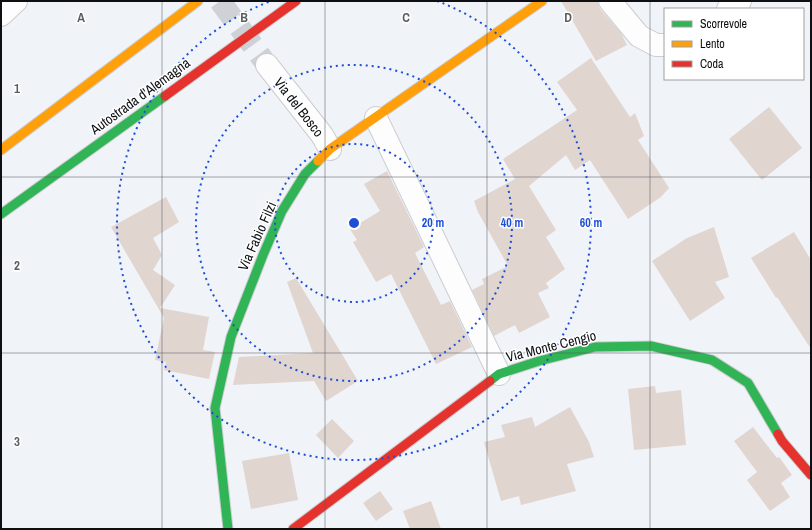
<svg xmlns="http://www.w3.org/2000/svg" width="812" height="530" font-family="'Archivo Narrow',sans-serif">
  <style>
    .building { fill: #e1d5d0 }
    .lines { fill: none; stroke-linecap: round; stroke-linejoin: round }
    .street-tunnel { stroke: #ced1d6; stroke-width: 22; stroke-dasharray: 22 11; stroke-linecap: butt }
    .street-casing { stroke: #cbcdd0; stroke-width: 24 }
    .fast-casing { stroke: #cbcdd0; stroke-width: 11 }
    .slow-casing { stroke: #cbcdd0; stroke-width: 11 }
    .jam-casing { stroke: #cbcdd0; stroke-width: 11 }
    .street { stroke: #fdfdfe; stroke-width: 22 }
    .fast { stroke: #30b455; stroke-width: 9 }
    .slow { stroke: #ff9f0a; stroke-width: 9 }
    .jam { stroke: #e5322d; stroke-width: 9 }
    .grid { fill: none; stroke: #5c5f62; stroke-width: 1; stroke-opacity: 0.55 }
    .ring { fill: none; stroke: #1d4ed8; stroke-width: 2; stroke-dasharray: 2 4 }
    .labels { text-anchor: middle; stroke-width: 3; stroke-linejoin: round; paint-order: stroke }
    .street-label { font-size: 14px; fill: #0d0f12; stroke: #fff }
    .grid-label { font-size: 13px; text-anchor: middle; font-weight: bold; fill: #5c5f62; stroke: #fff; stroke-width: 3; stroke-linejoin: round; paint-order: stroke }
    .centre { fill: #1d4ed8; stroke: #fff; stroke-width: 2 }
    .ring-label { font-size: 12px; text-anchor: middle; font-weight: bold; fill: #1d4ed8; stroke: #fff; stroke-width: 3; stroke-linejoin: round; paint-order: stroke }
  </style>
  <rect width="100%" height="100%" fill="#f0f3f8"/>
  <g class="building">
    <path d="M561,1H598L600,9L621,33L627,45L596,61Z"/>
    <path d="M591,58L630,117L635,113L644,136L638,140L669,188L661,197L628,219L590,160L575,170L566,155L529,186L556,230L546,237L565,269L546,283L549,288L538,293L550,317L519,333L515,325L494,336L472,290L484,284L482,279L508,266L478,212L474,201L515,179L503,159L577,110L557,82Z"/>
    <path d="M769,107L802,148L762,180L729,139Z"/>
    <path d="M387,171L424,247L415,253L441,305L450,301L472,347L436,364L391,274L376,282L353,242L357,240L350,229L380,211L364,184Z"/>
    <path d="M166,197L179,222L153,238L162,255L153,270L175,285L160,308L209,317L203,350L215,352L209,379L164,370L166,362L155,360L164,318L111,227Z"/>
    <path d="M714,227L729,277L715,282L725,298L690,321L652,261L687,238Z"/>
    <path d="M794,232L811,260V349L777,297L776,298L751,258Z"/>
    <path d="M296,278L358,381L326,401L314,381L233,385L239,357L313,353L287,282Z"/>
    <path d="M655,386L656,393L681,390L686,445L634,450L628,389Z"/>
    <path d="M570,407L589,442L594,457L567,464L576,491L521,505L519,496L501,501L484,442L505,437L501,425L532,417L535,427Z"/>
    <path d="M332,419L354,441L338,458L316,435Z"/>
    <path d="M753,427L777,458L779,457L792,475L781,483L790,497L770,511L747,480L757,472L734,441Z"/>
    <path d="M289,453L298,500L251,509L242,461Z"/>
    <path d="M380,491L393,509L376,521L363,503Z"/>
    <path d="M431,501L441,529H410L403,511Z"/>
  </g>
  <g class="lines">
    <path class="street-tunnel" d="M220,1L267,65"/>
    <g class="street-casing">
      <g id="street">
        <path d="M610,1L639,36L656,45H665"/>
        <path d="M728,9L740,1"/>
        <path d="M1,15L16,1"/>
        <path d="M267,65L322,135L330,149"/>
        <path d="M376,118L499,374"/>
      </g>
    </g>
    <g class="fast-casing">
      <g id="fast">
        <path d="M1,214L165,96"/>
        <path d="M490,381L499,374L539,361L595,347L651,346L712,360L748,383L778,434"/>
        <path d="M228,529L215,408L231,337L263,255L282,211L305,174L318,161"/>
      </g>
    </g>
    <g class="slow-casing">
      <g id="slow">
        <path d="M1,150L198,1"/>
        <path d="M318,161L330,149L542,1"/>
      </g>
    </g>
    <g class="jam-casing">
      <g id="jam">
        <path d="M165,96L296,1"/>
        <path d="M778,434L782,441L811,475"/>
        <path d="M293,529L490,381"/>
      </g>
    </g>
    <use href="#street" class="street"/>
    <use href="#fast" class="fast"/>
    <use href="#slow" class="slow"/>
    <use href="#jam" class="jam"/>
  </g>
  <path class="grid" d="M162,1V529M325,1V529M487,1V529M650,1V529M1,177H811M1,353H811"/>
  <g class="ring">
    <circle cx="354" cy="223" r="79"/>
    <circle cx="354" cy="223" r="158"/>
    <path d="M437 1A237 237 0 1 1 271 1"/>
  </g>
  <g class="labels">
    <g class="street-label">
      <text transform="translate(140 96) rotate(-36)" y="5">Autostrada d'Alemagna</text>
      <text transform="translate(299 107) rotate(52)" y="5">Via del Bosco</text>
      <text transform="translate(257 236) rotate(-66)" y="5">Via Fabio Filzi</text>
      <text transform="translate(551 346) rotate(-14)" y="5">Via Monte Cengio</text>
    </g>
  </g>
  <g class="grid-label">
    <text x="81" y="22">A</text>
    <text x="244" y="22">B</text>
    <text x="406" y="22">C</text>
    <text x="568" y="22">D</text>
    <text x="17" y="93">1</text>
    <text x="17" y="270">2</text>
    <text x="17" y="446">3</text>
  </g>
  <circle cx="354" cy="223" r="6" class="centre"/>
  <g class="ring-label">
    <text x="433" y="227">20 m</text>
    <text x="512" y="227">40 m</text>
    <text x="591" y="227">60 m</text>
  </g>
  <rect width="812" height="530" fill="none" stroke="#0d0f12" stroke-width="4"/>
  <rect x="664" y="8" width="140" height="72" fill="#ffffff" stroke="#9e9fa0"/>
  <rect x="672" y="21" width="20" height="6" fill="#30b455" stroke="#9e9fa0"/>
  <text x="700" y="28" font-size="12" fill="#0d0f12">Scorrevole</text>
  <rect x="672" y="41" width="20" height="6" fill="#ff9f0a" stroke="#9e9fa0"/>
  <text x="700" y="48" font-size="12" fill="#0d0f12">Lento</text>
  <rect x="672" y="61" width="20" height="6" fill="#e5322d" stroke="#9e9fa0"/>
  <text x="700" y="68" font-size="12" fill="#0d0f12">Coda</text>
</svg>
